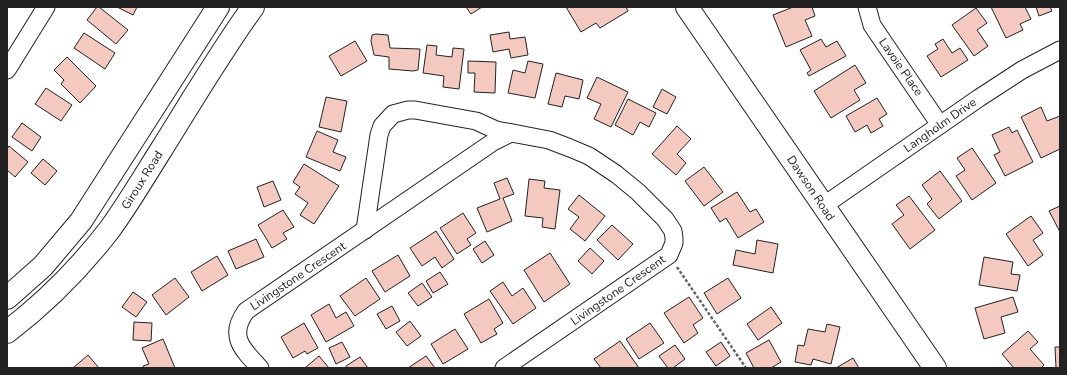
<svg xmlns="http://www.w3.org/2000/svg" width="1067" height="375" font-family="'Nunito Sans',sans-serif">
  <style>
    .building { fill: #f3c9c0; stroke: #222 }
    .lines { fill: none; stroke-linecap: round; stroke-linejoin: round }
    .minor-casing { stroke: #222; stroke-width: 19 }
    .major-casing { stroke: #222; stroke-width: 24 }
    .path { stroke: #646464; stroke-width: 2.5; stroke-dasharray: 3 2; stroke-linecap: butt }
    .minor { stroke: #fff; stroke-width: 17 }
    .major { stroke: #fff; stroke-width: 22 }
    .labels { text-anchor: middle; stroke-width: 3; stroke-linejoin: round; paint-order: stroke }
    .street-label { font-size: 12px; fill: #222; stroke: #fff }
  </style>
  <rect width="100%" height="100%" fill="#fff"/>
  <g class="building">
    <path d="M97,7H99L128,30L116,44L87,20Z"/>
    <path d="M117,7H137L133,15Z"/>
    <path d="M466,7H482L471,14Z"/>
    <path d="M566,7H626L628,11L600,28L596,23L581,32Z"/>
    <path d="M793,7H812L815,16L805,20L812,36L786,47L773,15Z"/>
    <path d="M991,7H1025L1031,19L1020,24L1023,30L1006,38Z"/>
    <path d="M1036,7H1050L1052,11L1039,16Z"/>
    <path d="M976,8L987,23L977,30L988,46L974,56L952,25Z"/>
    <path d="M509,32L510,39L525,37L528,55L511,58L509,49L493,52L490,35Z"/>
    <path d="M84,33L115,53L105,69L74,48Z"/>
    <path d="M376,34L388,35L390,48L420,49L418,70L413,71L389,69V57L374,55L371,41L372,35Z"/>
    <path d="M821,39L826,47L837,41L846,56L809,76L807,73L811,70L800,50Z"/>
    <path d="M943,39L952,53L960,48L968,60L941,77L927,56L938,49L935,44Z"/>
    <path d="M355,41L367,61L341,76L329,56Z"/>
    <path d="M427,45L437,46L436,55L452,57L453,48L464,49L459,89L443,87L444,76L423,73Z"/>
    <path d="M67,57L96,86L80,103L61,84L64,80L54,70Z"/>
    <path d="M468,61L496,62L495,93L474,92L475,73H468Z"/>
    <path d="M528,61L543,64L535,98L508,93L513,70L525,73Z"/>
    <path d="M855,65L866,83L854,90L860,100L831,118L814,91Z"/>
    <path d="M556,73L583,80L579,99L565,96L562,107L548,104Z"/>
    <path d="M597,77L628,92L611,127L594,119L601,104L587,98Z"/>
    <path d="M46,88L72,105L61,121L35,104Z"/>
    <path d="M662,89L676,97L667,114L653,107Z"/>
    <path d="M326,97L347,101L341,132L319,127Z"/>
    <path d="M877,98L887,114L879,119L883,126L871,133L867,125L855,132L846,116Z"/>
    <path d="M628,99L656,113L649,127L640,122L633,135L615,125Z"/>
    <path d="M1041,107L1047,121L1060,116V149L1041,158L1021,117Z"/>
    <path d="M22,123L41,137L32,151L12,137Z"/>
    <path d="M677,126L691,139L677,154L686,163L676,175L652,154Z"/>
    <path d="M1009,127L1012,133L1017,130L1033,162L1005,176L994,155L1000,152L992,135Z"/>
    <path d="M317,131L338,140L333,152L346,157L340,171L306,157Z"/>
    <path d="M9,146L28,162L15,177L7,170V149Z"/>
    <path d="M972,148L996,183L972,200L956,176L965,170L957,158Z"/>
    <path d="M43,159L57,171L45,185L31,173Z"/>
    <path d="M304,164L339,186L314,224L300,215L308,203L295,194L300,187L293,182Z"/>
    <path d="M704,167L723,192L704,206L685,181Z"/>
    <path d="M940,171L962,201L939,219L927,204L932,199L922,185Z"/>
    <path d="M507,178L514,194L503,198L512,221L487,232L477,208L500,199L494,183Z"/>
    <path d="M529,179L545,181L544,188L560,190L555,229L542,227L543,218L525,216Z"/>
    <path d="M273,181L281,200L264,207L257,187Z"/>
    <path d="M737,192L750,212L756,209L764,222L738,238L726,218L720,222L711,208Z"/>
    <path d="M579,195L605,216L585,241L570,229L579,217L568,209Z"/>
    <path d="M909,196L935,230L910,249L892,224L904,215L896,205Z"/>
    <path d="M1060,206V232L1049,211Z"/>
    <path d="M283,210L294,227L283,233L287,239L272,248L258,225Z"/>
    <path d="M463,213L476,233L467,239L471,245L457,254L440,228Z"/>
    <path d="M1031,216L1043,233L1033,240L1043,255L1028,266L1006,234Z"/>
    <path d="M612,225L633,244L618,260L597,240Z"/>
    <path d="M436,231L454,259L442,268L435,257L422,266L410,248Z"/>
    <path d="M256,239L264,257L236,269L228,251Z"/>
    <path d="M757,240L778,244L773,273L733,265L736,250L755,254Z"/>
    <path d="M485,241L494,255L482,263L473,249Z"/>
    <path d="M590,248L604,261L592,274L578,261Z"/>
    <path d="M550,253L570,284L544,302L524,270Z"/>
    <path d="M398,255L410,276L385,292L372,271Z"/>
    <path d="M217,256L228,275L202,291L191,272Z"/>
    <path d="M984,257L1013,262L1011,274L1020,275L1017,291L979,285Z"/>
    <path d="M440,272L448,284L433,293L426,281Z"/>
    <path d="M175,278L189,297L166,315L152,295Z"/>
    <path d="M366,278L380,299L355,316L340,296Z"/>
    <path d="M728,278L741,298L717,314L704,293Z"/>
    <path d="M503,282L512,296L523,288L536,308L513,324L490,291Z"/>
    <path d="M422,283L432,297L418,306L408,293Z"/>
    <path d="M133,292L147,302L136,317L122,307Z"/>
    <path d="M689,297L703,318L693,325L698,333L684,343L664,313Z"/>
    <path d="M1013,297L1018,312L1001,317L1005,333L984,339L975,308Z"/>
    <path d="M489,299L503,323L494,329L497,334L481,343L464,314Z"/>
    <path d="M329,304L336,318L346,312L354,326L326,342L311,315Z"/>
    <path d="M392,306L400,321L386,329L377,314Z"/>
    <path d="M771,307L782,323L758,340L747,324Z"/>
    <path d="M410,321L421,336L407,346L396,332Z"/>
    <path d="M134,322L152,323L151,341L133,340Z"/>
    <path d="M304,323L318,348L307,354L305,351L293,358L281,337Z"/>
    <path d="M650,323L664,343L639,359L626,339Z"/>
    <path d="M827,324L840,327L831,364L813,359L811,365L795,362L798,345L804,346L808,329L825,332Z"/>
    <path d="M455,329L468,349L443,364L431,344Z"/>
    <path d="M1028,331L1038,342L1030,349L1044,365L1041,368H1014L1002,354Z"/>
    <path d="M163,339L175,368H143V366L149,364L142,348Z"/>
    <path d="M769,340L781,362L771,368H754L746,353Z"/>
    <path d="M620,341L639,368H601L594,359Z"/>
    <path d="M342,342L350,357L336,364L329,348Z"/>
    <path d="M721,342L730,356L716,366L706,352Z"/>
    <path d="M675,345L685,359L673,368H668L659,356Z"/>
    <path d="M1055,347H1060V368H1056Z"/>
    <path d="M88,355L99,368H73Z"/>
    <path d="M319,356L329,368H307L306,367Z"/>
    <path d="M426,356L435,368H408Z"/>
    <path d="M360,357L368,368H347L346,366Z"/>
    <path d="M853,358L859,368H836Z"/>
  </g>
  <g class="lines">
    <g class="minor-casing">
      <g id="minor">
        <path d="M867,7L872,25L878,34L940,125"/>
        <path d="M7,70L46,7"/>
        <path d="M823,206L979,98L1022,70L1060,50"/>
        <path d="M365,230L379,135L382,126L393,114L408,110H415L476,121L496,130L549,140L570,148L589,156L616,174L638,192L665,219L673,231L674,238V243L669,255L504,368"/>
        <path d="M260,368C242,349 228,336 246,311L493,142L511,133"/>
      </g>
    </g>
    <g class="major-casing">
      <g id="major">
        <path d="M687,7L935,368"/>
        <path d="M7,298L43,266L81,221L218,7"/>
        <path d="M7,332C45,303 80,268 110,229C128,204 144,177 161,150C191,102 220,53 253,7"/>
      </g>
    </g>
    <path class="path" d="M677,267L746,368"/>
    <use href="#minor" class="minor"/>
    <use href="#major" class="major"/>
  </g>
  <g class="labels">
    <g class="street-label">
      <text transform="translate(901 67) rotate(55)" y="4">Lavoie Place</text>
      <text transform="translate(940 125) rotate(-35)" y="4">Langholm Drive</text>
      <text transform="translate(142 180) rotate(-58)" y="4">Giroux Road</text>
      <text transform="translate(811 188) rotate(56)" y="4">Dawson Road</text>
      <text transform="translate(298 276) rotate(-34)" y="4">Livingstone Crescent</text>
      <text transform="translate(618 290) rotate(-35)" y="4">Livingstone Crescent</text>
    </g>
  </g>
  <rect width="1067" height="375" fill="none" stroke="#222222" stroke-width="16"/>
</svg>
